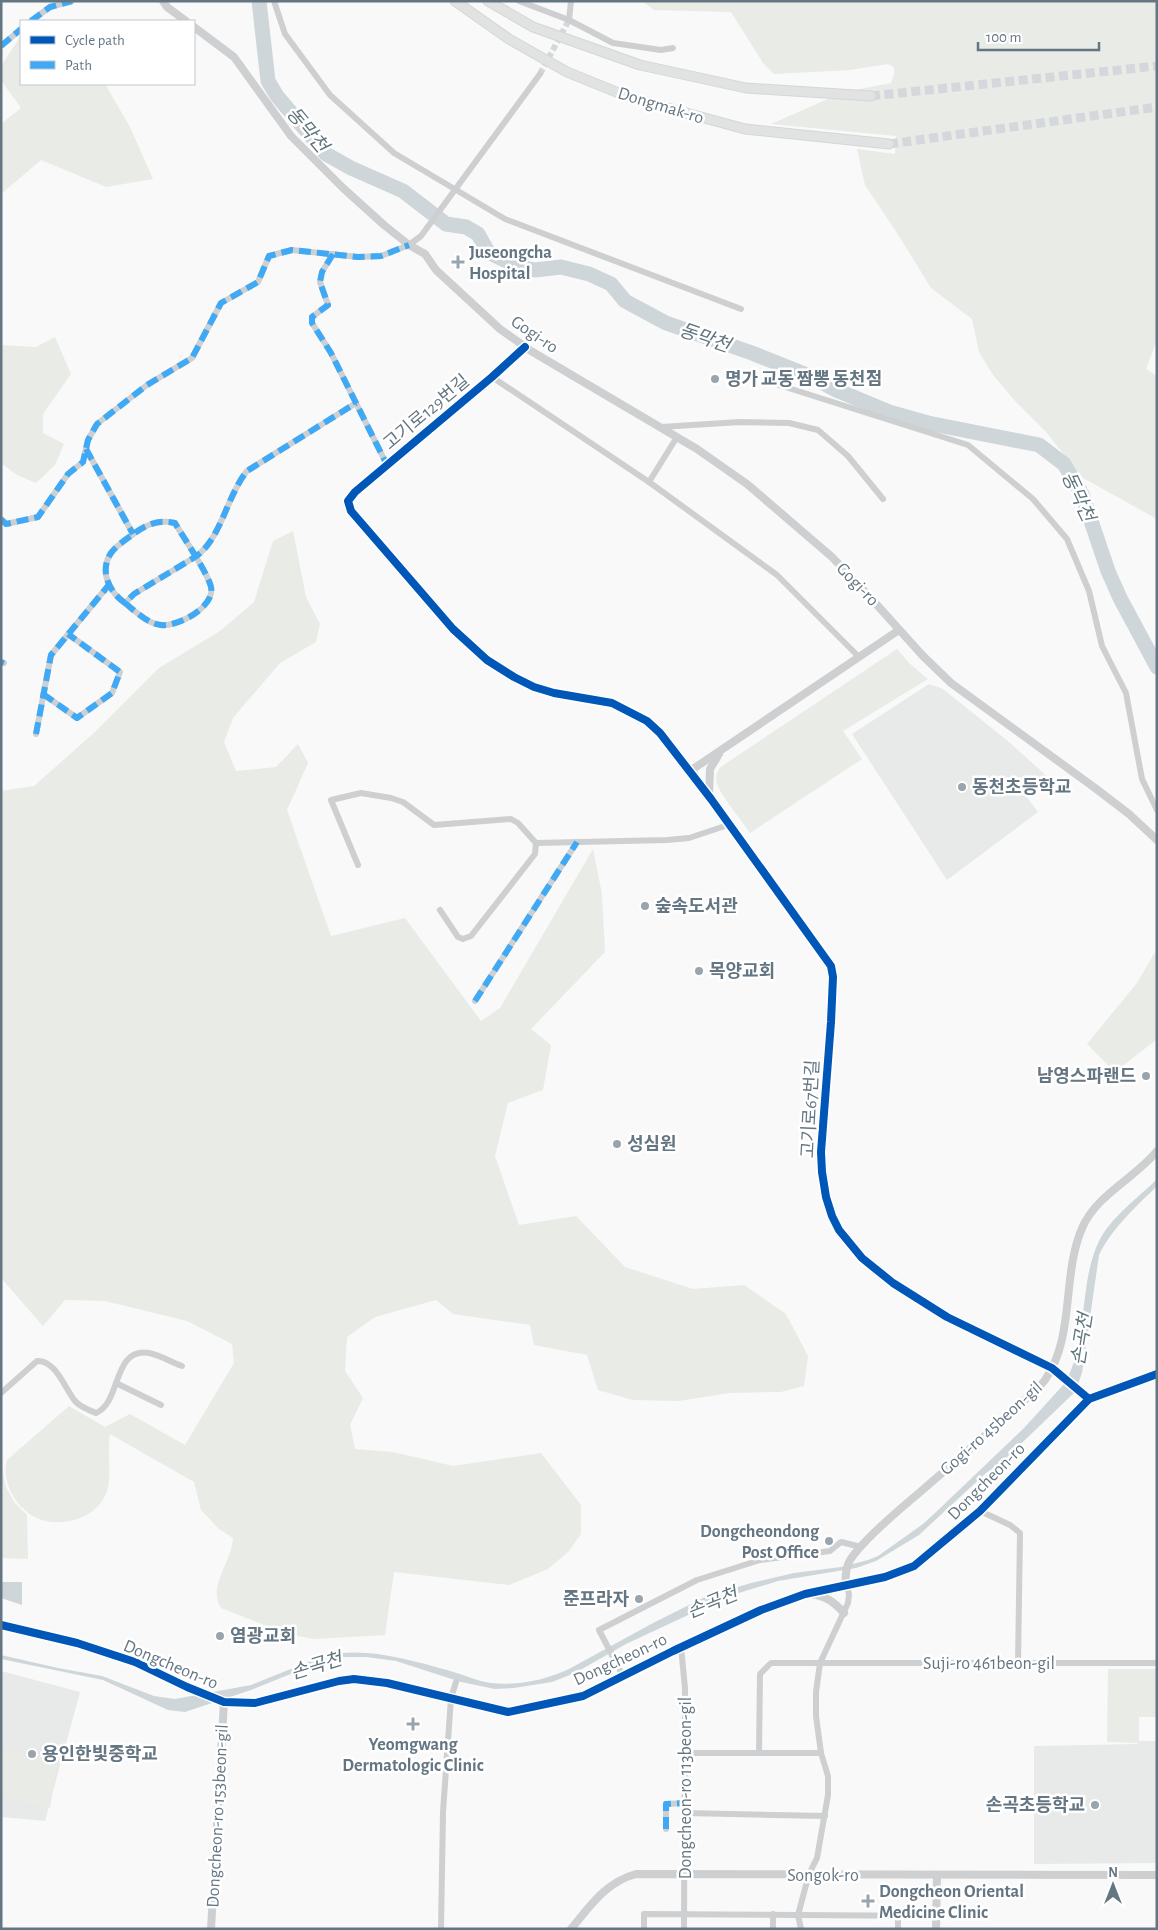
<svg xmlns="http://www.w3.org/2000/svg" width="1158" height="1930" font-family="'Alegreya Sans','Noto Sans KR',sans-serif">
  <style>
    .built { fill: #e8e9e9 }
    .green { fill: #e8ebe6 }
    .water { fill: #ced6d9 }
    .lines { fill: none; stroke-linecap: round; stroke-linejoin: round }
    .river { stroke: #ced6d9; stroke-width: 15 }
    .minor-tunnel { stroke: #d4d8dc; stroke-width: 6; stroke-dasharray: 6 3; stroke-linecap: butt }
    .secondary-tunnel { stroke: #d4d8dc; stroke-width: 9; stroke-dasharray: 9 4.5; stroke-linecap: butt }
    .secondary-casing { stroke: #d5d6d7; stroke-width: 11 }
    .minor { stroke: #cecfd0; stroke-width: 6 }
    .tertiary { stroke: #cecfd0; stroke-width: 8 }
    .secondary { stroke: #e1e2e2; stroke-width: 9 }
    .quiet { stroke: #3fa9f5; stroke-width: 6; stroke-dasharray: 12 6; stroke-linecap: butt }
    .cycleway-casing { stroke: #fff; stroke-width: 11 }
    .cycleway { stroke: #0057b8; stroke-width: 8 }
    .poi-dot { fill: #99a4ac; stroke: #fff; stroke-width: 2 }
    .labels { text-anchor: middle; stroke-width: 5; stroke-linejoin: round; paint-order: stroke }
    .street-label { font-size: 18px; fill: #657683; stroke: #fff }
    .poi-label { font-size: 18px; font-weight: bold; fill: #657683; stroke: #fff; text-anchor: start }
    .water-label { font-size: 19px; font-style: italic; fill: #60757c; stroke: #fff }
  </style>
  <rect width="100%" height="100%" fill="#f9f9f9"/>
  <g class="built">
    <path d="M929,684L943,689L1009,742L1050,779L1026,796L1038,812L947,880L852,734Z"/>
    <path d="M1,1671L80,1692L45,1821L1,1817Z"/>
    <path d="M1140,1741H1157V1863L1034,1864V1746L1137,1744Z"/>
  </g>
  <g class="green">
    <path d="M642,1H1157V340L1146,369L1157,376V519L1083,478L1046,432L1016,402L993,375L979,352L972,319L931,288L899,236L865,185L857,149L895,154L896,136L771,124L844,92L891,83L894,74V67L888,64L850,70L774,74L763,63L731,12L654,10Z"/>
    <path d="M20,37H21V84H105L130,127L153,179L106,187L41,160L1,194V124L21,108L1,80V66Z"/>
    <path d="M55,337L71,374L43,414V433L64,444L55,465L36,483L17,475L1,463V345L36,347Z"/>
    <path d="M293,531L306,597L320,624L316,642L280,663L233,718L224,742L236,771L276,767L298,744L308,763L287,810L331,936L405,918L481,1021L500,1008L593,849L602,894L605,952L531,1029L551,1045L543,1090L508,1103L495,1156L519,1225L576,1216L625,1267L693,1289L744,1285L786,1314L808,1356L804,1386L781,1392L729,1393L679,1401L633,1400L598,1390L587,1355L534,1345L530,1325L453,1314L436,1300L375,1317L347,1337L345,1371L363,1398L350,1425L355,1449L393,1452L453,1466L541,1453L581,1505V1534L569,1551L548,1569L509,1585L394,1572L385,1635L314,1639L287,1634L221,1608C207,1587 232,1562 233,1538L219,1529L201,1510L194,1482L110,1434C107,1452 112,1474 107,1491C98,1517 67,1527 42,1520C19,1513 0,1483 7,1460L69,1406L105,1427L130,1414L185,1445L234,1363L232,1344L187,1321L105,1301L65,1300L43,1326L1,1278V791L34,786L96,731L159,668L220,631L254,602L273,541Z"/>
    <path d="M897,649L909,663L928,679L843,731L862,759L750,833C743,822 717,791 716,780C716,774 718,770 722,766Z"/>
    <path d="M1157,949V1039L1115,1072L1087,1044L1137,983Z"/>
    <path d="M1,1463L6,1487L14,1502L27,1515L28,1559L1,1558Z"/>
    <path d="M1108,1669H1157V1717H1139V1743L1107,1742Z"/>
    <path d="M1,1748L57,1763L50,1808L1,1797Z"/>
  </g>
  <g class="water">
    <path d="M1157,1179V1186C1136,1207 1112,1228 1099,1255L1082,1373L1075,1392L1002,1462L986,1473L919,1535L876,1561L856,1568L778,1581L729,1596L626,1644L575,1673L552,1682L514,1688L495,1689L461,1682L396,1661L366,1657H333L251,1690L185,1712L168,1710L103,1680L1,1659V1655L58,1668L102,1676L154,1696L175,1699L251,1685L323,1656C364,1646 407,1659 447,1670C462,1674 476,1681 491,1683C517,1686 546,1680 569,1669L653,1623L707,1596L751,1583L794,1573L841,1567L868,1560L878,1556L923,1524L935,1513L1024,1428L1065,1383C1089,1340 1078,1285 1099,1241C1110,1218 1139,1197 1157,1179Z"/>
    <path d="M1,1582H22V1605L1,1598Z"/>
  </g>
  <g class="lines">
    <path class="river" d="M259,1L268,81L277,96L326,154L351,168L403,191L446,224L466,227L478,234L488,252L519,267L535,270L561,267L589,274L611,284L625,301L666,323L752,353L812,377L834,389L889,412L928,423L1039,445L1064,464L1082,494L1108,571L1120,598L1157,667"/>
    <path class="minor-tunnel" d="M540,74L569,20"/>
    <g class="secondary-tunnel">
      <path d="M871,96L1157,66"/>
      <path d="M889,144L1157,107"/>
    </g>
    <g class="secondary-casing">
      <g id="secondary">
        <path d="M455,1L509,39L567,72L631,98L745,129L889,144"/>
        <path d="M488,1L533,27L640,65L746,88L871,96"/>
      </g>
    </g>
    <g class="minor">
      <path d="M274,1L285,34L330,95L394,153L505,219L741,309"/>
      <path d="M519,1L569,20L613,43L661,50L673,48"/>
      <path d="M569,20L571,1"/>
      <path d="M31,21L50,7L72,1"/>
      <path d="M1,46L21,29"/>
      <path d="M333,254L322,272L320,282L328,305L312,317V323L331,353L387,465"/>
      <path d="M492,377L649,482L777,575L858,656"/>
      <path d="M779,385L968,445L1033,499L1067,539L1089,591L1102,646L1126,693L1142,779L1157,810"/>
      <path d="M661,427L740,422L789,423L818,430L848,456L883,499"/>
      <path d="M86,449L133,534"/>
      <path d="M649,482L677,437"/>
      <path d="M1,519L6,524L38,517L68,474L83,462L88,440L97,424L147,385L192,358L221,303L258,282L269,256L292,250L358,257L381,256L409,245L421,236L540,74"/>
      <path d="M125,603C135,611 148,624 161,625C178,627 215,607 211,587C208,573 183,537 175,523C158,519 145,525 132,535C125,540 116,546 111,553C99,571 109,592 125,603L134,594L195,557C221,540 227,495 247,471L356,403"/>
      <path d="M1,662L4,663"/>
      <path d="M43,694L77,718L112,693L120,672L68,634"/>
      <path d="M36,734L51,655L108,586"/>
      <path d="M358,865L331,800L361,793L391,798L403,802L434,825L511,819L518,823L536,843L667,840L689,838L728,825"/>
      <path d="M440,910L458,937L463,939L471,936L535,854L536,843"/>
      <path d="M475,1001L577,842"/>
      <path d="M116,1383L161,1405"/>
      <path d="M1,1393L37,1361C56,1360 65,1389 75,1401C80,1407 89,1410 96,1413C122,1402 112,1347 149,1353C160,1355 171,1362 182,1366"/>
      <path d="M980,1511L1010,1525L1020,1533L1018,1663"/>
      <path d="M681,1647L685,1688L684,1929"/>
      <path d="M623,1676L599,1630L697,1580L760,1560L830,1551L841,1542L861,1547"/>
      <path d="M759,1752L760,1674L771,1663H1157"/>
      <path d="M685,1753H821"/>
      <path d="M685,1813L825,1816"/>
      <path d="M666,1829V1804L685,1803"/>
      <path d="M773,1914V1929"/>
      <path d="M441,1929L443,1812L451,1698L456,1682"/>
      <path d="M644,1929V1914L936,1916"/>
      <path d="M801,1929L798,1915L809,1874L817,1858L828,1795V1776L821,1753L816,1716V1692L820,1663L848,1603L849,1594L846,1584"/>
      <path d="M898,1929V1915"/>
    </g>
    <g class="tertiary">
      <path d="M163,1L167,7L186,21"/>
      <path d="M194,27L234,57L291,136L343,188L384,225L409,245L425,254L436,270L500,329L531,351L697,449L747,484L832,557L868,595L923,656L951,683L1095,788L1129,814L1157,840"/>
      <path d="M525,347L492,377L355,492L348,501L351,511L453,629L487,660L514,677L534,687L554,693L612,703L647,721L660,733L711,799L831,966L833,977L831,1022L821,1152L822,1172L826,1197L832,1216L839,1230L862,1258L893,1283L947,1317L1052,1368L1089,1399"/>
      <path d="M690,771L899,630"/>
      <path d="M709,796L710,769L719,754"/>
      <path d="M846,1584C845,1577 846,1569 849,1562C859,1543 901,1508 919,1493C950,1466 982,1439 1012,1411C1023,1401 1037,1391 1045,1380C1076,1335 1061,1274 1083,1226C1098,1194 1135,1178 1157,1151"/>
      <path d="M810,1594C826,1596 833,1601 844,1613"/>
      <path d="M1,1625L77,1643L135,1662L187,1687L224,1702L255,1703L339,1681L354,1679L387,1683L508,1712L583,1696L673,1651L761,1610L805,1594L885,1577L914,1566L980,1511L1089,1399L1157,1374"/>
      <path d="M211,1929L224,1702"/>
      <path d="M571,1929C590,1906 606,1882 636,1874L1157,1875"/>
      <path d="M936,1929L937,1876"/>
    </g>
    <use href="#secondary" class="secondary"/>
    <g class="quiet">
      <path d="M31,21L50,7L72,1"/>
      <path d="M1,46L21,29"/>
      <path d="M333,254L322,272L320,282L328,305L312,317V323L331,353L387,465"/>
      <path d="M86,449L133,534"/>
      <path d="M1,519L6,524L38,517L68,474L83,462L88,440L97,424L147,385L192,358L221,303L258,282L269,256L292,250L358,257L381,256L409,245"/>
      <path d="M125,603C135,611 148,624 161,625C178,627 215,607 211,587C208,573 183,537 175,523C158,519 145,525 132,535C125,540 116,546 111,553C99,571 109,592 125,603L134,594L195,557C221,540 227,495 247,471L356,403"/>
      <path d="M1,662L4,663"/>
      <path d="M43,694L77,718L112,693L120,672L68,634"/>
      <path d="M36,734L51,655L108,586"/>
      <path d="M475,1001L577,842"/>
      <path d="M666,1829V1804L685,1803"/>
    </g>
    <g class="cycleway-casing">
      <g id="cycleway">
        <path d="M525,347L492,377L355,492L348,501L351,511L453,629L487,660L514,677L534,687L554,693L612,703L647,721L660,733L711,799L831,966L833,977L831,1022L821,1152L822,1172L826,1197L832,1216L839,1230L862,1258L893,1283L947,1317L1052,1368L1089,1399"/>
        <path d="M1,1625L77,1643L135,1662L187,1687L224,1702L255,1703L339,1681L354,1679L387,1683L508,1712L583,1696L673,1651L761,1610L805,1594L885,1577L914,1566L980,1511L1089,1399L1157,1374"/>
      </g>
    </g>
    <use href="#cycleway" class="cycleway"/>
  </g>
  <g class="poi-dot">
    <path d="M455.5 254.5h5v5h5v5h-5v5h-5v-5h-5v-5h5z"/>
    <circle cx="715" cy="379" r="5"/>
    <circle cx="962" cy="787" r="5"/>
    <circle cx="645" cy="906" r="5"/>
    <circle cx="699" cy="971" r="5"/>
    <circle cx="1146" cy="1076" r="5"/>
    <circle cx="617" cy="1144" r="5"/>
    <circle cx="829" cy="1541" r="5"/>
    <circle cx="639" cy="1599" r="5"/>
    <circle cx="220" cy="1636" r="5"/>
    <path d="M410.5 1716.5h5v5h5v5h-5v5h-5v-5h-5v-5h5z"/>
    <circle cx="32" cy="1754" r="5"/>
    <circle cx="1095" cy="1805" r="5"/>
    <path d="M865.5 1893.5h5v5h5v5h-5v5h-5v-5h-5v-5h5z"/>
  </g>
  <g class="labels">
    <g class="street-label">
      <text transform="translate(661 105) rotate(17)" y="6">Dongmak-ro</text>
      <text transform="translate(535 334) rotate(34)" y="6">Gogi-ro</text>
      <text transform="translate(426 412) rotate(-40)" y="6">고기로129번길</text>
      <text transform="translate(858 584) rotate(46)" y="6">Gogi-ro</text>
      <text transform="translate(810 1109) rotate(-87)" y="6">고기로67번길</text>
      <text transform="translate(991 1428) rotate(-42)" y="6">Gogi-ro 45beon-gil</text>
      <text transform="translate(986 1481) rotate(-45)" y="6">Dongcheon-ro</text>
      <text transform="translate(620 1659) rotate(-25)" y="6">Dongcheon-ro</text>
      <text x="989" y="1669">Suji-ro 461beon-gil</text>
      <text transform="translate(171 1664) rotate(23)" y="6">Dongcheon-ro</text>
      <text transform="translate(685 1788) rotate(-90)" y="6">Dongcheon-ro 113beon-gil</text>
      <text transform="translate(217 1816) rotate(-87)" y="6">Dongcheon-ro 153beon-gil</text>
      <text x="823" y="1881">Songok-ro</text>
    </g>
    <g class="poi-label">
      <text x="469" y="258">Juseongcha<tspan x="469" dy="21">Hospital</tspan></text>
      <text x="725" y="385">명가 교동 짬뽕 동천점</text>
      <text x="972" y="793">동천초등학교</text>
      <text x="655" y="912">숲속도서관</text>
      <text x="709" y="977">목양교회</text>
      <text x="1136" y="1082" text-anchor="end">남영스파랜드</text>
      <text x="627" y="1150">성심원</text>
      <text x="819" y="1537" text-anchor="end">Dongcheondong<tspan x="819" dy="21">Post Office</tspan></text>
      <text x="629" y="1605" text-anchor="end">준프라자</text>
      <text x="230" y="1642">염광교회</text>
      <text x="413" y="1750" text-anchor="middle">Yeomgwang<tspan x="413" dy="21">Dermatologic Clinic</tspan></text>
      <text x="42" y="1760">용인한빛중학교</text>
      <text x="1085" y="1811" text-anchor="end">손곡초등학교</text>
      <text x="879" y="1897">Dongcheon Oriental<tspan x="879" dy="21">Medicine Clinic</tspan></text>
    </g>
    <g class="water-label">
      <text transform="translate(308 129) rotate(50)" y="7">동막천</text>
      <text transform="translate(705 337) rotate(19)" y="7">동막천</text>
      <text transform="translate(1079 496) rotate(65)" y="7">동막천</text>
      <text transform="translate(1081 1339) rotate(-81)" y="7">손곡천</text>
      <text transform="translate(712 1602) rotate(-22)" y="7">손곡천</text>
      <text transform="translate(316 1665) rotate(-17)" y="7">손곡천</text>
    </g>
  </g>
  <rect width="1158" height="1930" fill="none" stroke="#657683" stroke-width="5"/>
  <rect x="20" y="20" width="175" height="65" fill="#ffffff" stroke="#c1c8cd"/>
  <rect x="30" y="36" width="25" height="8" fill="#0057b8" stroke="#c1c8cd"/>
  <text x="65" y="45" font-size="15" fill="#657683">Cycle path</text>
  <rect x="30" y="61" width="25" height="8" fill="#3fa9f5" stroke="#c1c8cd"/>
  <text x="65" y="70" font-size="15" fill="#657683">Path</text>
  <g transform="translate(1113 1885)" stroke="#ffffff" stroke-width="4" paint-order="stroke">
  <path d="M0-4L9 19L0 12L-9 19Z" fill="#657683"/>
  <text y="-8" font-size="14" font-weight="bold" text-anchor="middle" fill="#657683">N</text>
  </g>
  <path d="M978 42v8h121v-8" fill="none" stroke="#657683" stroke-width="2.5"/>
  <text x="986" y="42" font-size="15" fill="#657683" stroke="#ffffff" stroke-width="4" paint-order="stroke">100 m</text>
</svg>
